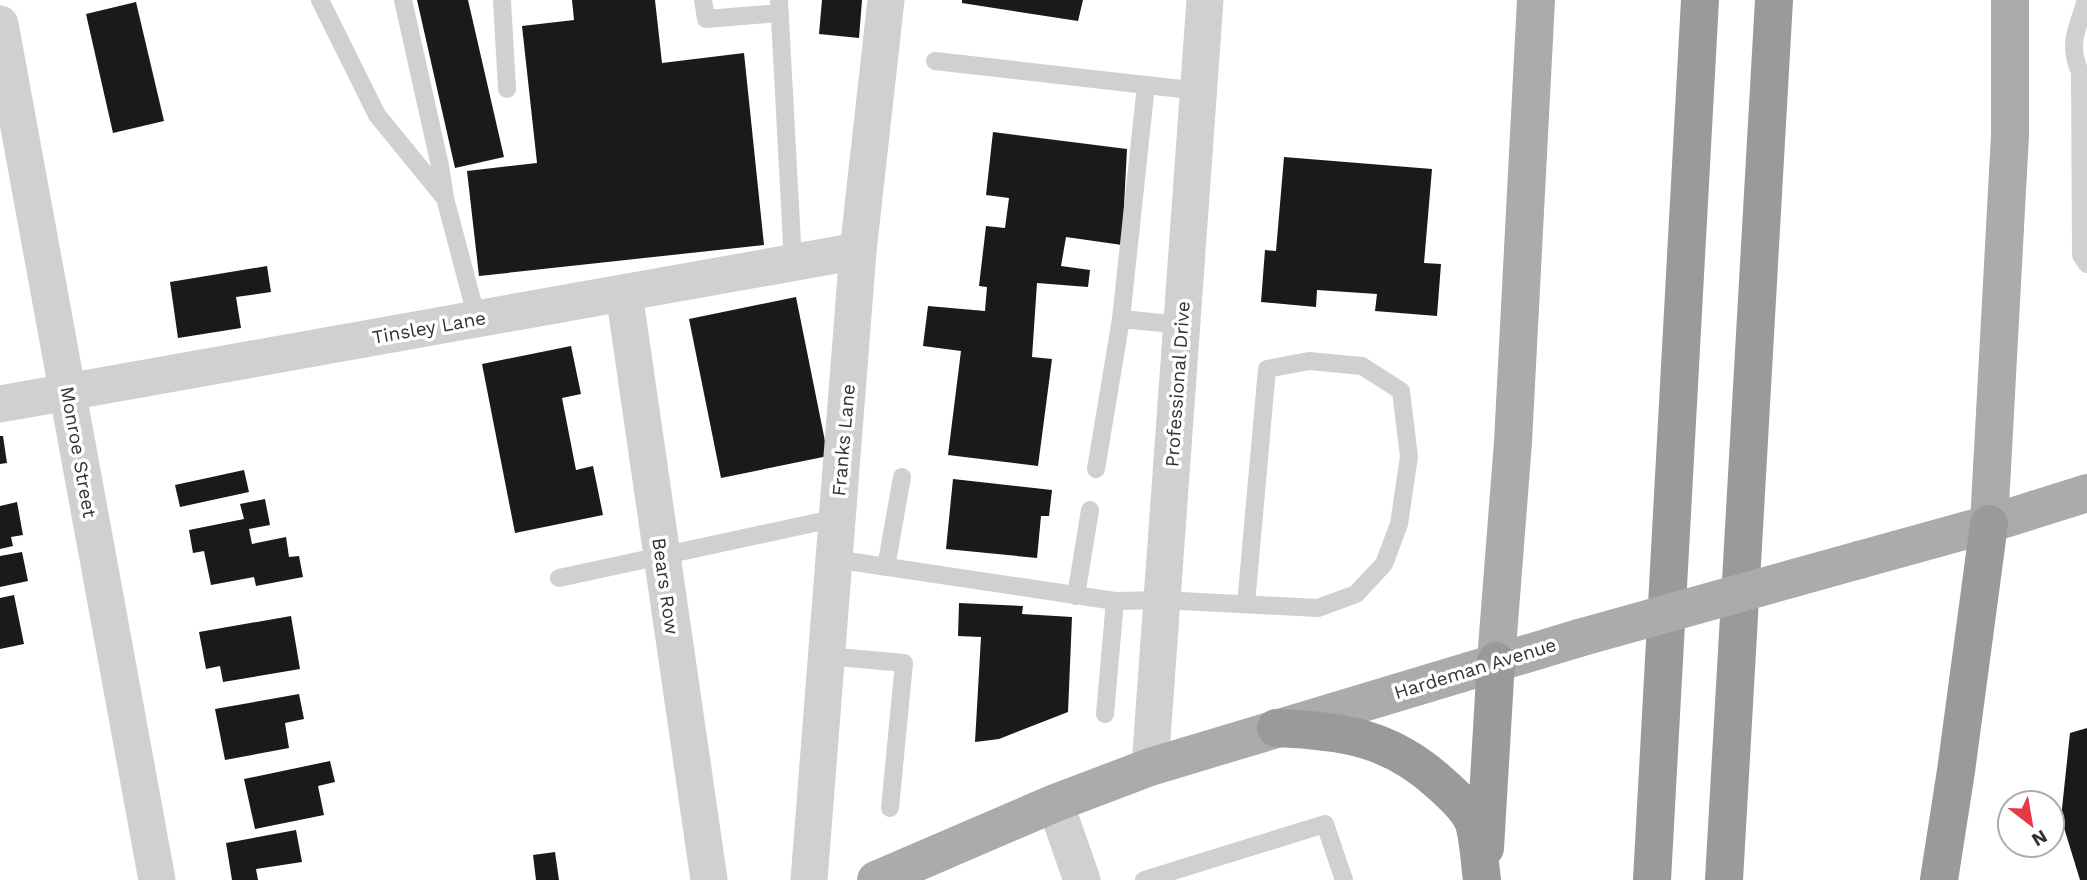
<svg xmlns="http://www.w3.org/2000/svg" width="2087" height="880" font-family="'Work Sans',sans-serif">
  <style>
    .building { fill: #1a1a1a }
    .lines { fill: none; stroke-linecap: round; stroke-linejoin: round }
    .lane { stroke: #d0d0d0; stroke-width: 18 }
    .street { stroke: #d0d0d0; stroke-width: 37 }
    .primary { stroke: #ababab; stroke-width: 38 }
    .highway { stroke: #9a9a9a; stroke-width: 38 }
    .primary-bridge { stroke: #ababab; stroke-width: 38 }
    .labels { text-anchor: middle; stroke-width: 7; stroke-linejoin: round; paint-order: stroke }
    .street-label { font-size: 19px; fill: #333; stroke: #fff }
  </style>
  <rect width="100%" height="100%" fill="#fff"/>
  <g class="building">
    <path d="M417,0H468L504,157L455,168Z"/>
    <path d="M572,0H655L662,63L744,53L764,245L479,276L467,171L537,163L522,26L574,20Z"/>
    <path d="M822,0H862L859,38L819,34Z"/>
    <path d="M962,0H1083L1078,21L962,3Z"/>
    <path d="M136,2L164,121L113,133L86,14Z"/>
    <path d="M993,132L1127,149L1122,245L1066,237L1061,266L1090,270L1088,287L1037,283L1032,357L1052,359L1038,466L948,455L961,351L923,346L928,306L985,311L987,287L979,286L986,226L1005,228L1009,198L986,195Z"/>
    <path d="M1284,157L1432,169L1424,263L1441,264L1437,316L1375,311L1377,294L1317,290L1316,307L1261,302L1265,250L1276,251Z"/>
    <path d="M267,266L271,292L236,297L241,328L178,338L170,282Z"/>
    <path d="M796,297L828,456L721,478L689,319Z"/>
    <path d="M571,346L581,394L562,398L576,470L593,466L603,515L515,533L482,364Z"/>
    <path d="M0,436H3L7,463L0,464Z"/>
    <path d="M244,470L249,492L180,507L175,485Z"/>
    <path d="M953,479L1052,490L1049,516H1041L1037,558L946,549Z"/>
    <path d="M265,499L270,525L249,529L252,544L286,537L289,557L299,556L303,577L256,586L254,577L211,585L204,551L193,553L189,530L244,519L240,504Z"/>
    <path d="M17,502L23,535L11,537L13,546L0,549V506Z"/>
    <path d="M22,552L28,581L0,587V556Z"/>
    <path d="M14,595L24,644L0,649V598Z"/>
    <path d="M959,603L1023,606L1022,614L1072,617L1068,712L999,739L975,742L981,637L958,636Z"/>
    <path d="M291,616L300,669L223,682L220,666L206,669L199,632Z"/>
    <path d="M299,694L304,719L285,723L289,748L225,760L215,709Z"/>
    <path d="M2087,728V880H2080L2061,818L2070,733Z"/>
    <path d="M330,761L335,782L318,786L324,815L255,829L244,779Z"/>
    <path d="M296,830L302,862L256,869L258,880H232L226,843Z"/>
    <path d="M555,852L559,880H536L533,855Z"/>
  </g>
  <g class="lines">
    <g class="lane">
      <path d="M320,0L377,115L444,197"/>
      <path d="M403,0L440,166L445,198L477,319"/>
      <path d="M502,0L507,89"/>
      <path d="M703,0L706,19L780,13"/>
      <path d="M779,0L793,262"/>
      <path d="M2086,0C2078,28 2067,43 2080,72L2081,255L2087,264"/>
      <path d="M935,61L1199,91"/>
      <path d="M1121,319L1182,325"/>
      <path d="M1096,469L1121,319L1146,85"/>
      <path d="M834,559L1115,601L1162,600L1318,608L1356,594L1384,564L1399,524L1409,457L1401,391L1362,366L1309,361L1267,369L1246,604"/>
      <path d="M886,567L902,477"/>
      <path d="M559,578L837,518"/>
      <path d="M1076,596L1090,510"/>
      <path d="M826,656L904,663L890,808"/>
      <path d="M1105,714L1115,601"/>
      <path d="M1144,880L1325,824L1344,880"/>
    </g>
    <g class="street">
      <path d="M0,24L157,880"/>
      <path d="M624,293L709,880"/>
      <path d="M0,404L858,251"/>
      <path d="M1150,767L1205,0"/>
      <path d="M1055,803L1082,880"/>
      <path d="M809,880L858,251L886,0"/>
    </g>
    <g class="primary">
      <path d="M1989,524L2010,135V0"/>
      <path d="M1859,560L1989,524L2087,493"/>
      <path d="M1496,661L1513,442L1536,0"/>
      <path d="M876,880L1055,803L1150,767L1579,638"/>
    </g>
    <g class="highway">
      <path d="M1276,728C1343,731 1390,737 1441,784C1452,794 1467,807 1473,821C1478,833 1480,866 1482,880"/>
      <path d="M1485,848L1496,661"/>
      <path d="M1652,880L1700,0"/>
      <path d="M1724,880L1774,0"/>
      <path d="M1939,880L1956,771L1989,524"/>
    </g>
    <path class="primary-bridge" d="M1579,638L1859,560"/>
  </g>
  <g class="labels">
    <g class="street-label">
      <text transform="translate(429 327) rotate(-10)" y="7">Tinsley Lane</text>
      <text transform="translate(1177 384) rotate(-86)" y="7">Professional Drive</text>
      <text transform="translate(843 440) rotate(-85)" y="7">Franks Lane</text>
      <text transform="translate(79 452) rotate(80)" y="7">Monroe Street</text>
      <text transform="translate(666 586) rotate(82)" y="7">Bears Row</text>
      <text transform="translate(1475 668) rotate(-17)" y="7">Hardeman Avenue</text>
    </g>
  </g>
  <g transform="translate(2031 824) rotate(149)"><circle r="33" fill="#ffffff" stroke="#adadad" stroke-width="2"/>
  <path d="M0-5L12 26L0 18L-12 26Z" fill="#e63946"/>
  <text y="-10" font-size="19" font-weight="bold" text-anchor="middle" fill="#333333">N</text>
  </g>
</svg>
